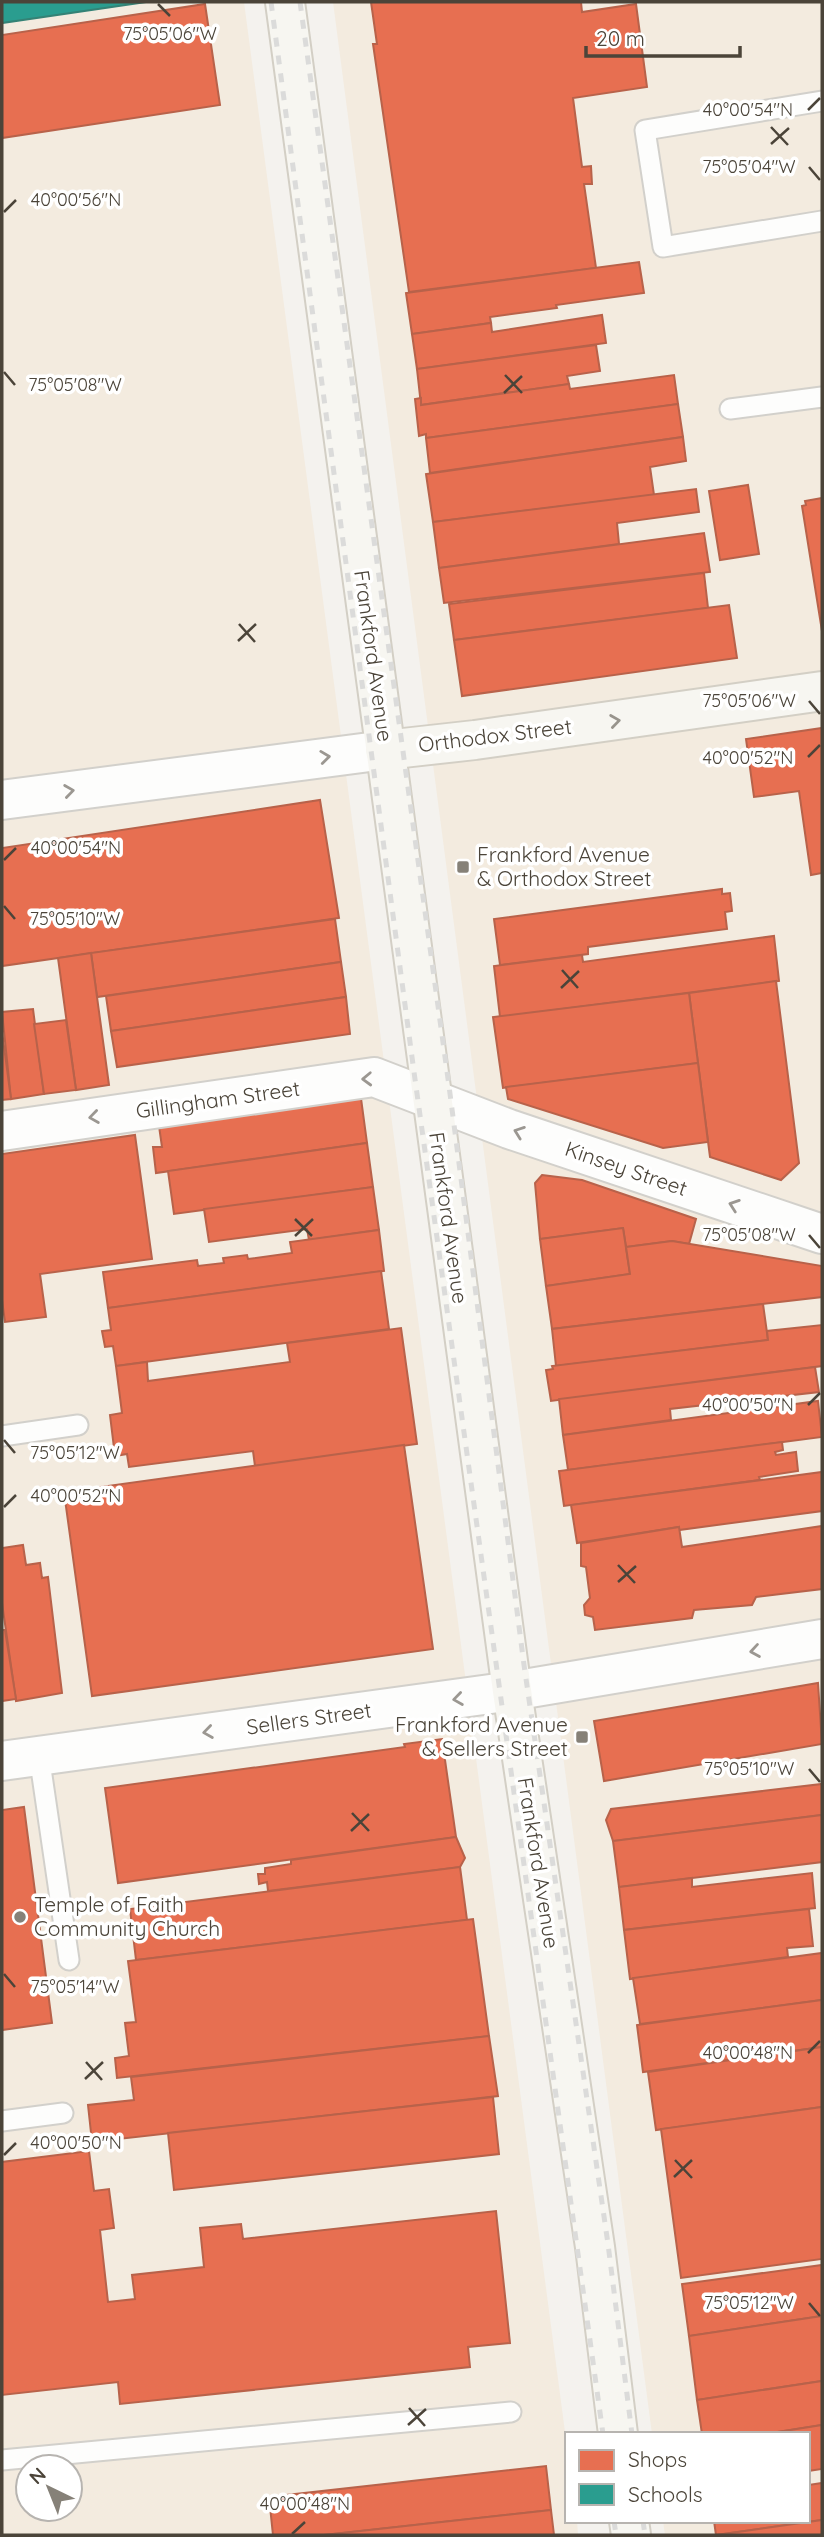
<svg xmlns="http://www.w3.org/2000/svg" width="824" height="2537" font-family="Quicksand,sans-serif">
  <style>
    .commercial { fill: #f3ebdf; fill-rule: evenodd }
    .shops { fill: #e76f51; stroke: #b8624a; stroke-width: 2 }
    .schools { fill: #2a9d8f; stroke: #348275; stroke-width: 2 }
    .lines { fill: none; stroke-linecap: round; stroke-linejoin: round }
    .lane-casing { stroke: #d2d0cb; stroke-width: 23 }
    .street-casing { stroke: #d2d0cb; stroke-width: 42 }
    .secondary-casing { stroke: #d3cfc5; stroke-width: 42 }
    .lane { stroke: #fdfdfc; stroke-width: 19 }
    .street { stroke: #fdfdfc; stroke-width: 38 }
    .secondary { stroke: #f7f6f1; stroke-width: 38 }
    .rail { stroke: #dbdbda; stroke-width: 5; stroke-dasharray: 9 9; stroke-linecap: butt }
    .oneway { stroke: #98948c }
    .oneway2 { stroke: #9b9791 }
    .ticks { fill: none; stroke: #4b4439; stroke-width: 2.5 }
    .poi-dot { fill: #868178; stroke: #fff; stroke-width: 2.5 }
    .labels { text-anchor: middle; stroke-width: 7; stroke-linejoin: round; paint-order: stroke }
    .street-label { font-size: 21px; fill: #4b4439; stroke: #fff }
    .poi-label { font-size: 21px; fill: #4b4439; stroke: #fff; text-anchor: start }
    .ticks-label { font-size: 18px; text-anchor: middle; fill: #4b4439; stroke: #fff; stroke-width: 7; stroke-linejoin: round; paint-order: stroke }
  </style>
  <rect width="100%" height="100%" fill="#f4f2ee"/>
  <g class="commercial">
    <path d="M2,2H244L567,2447V2521H577L578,2535H2ZM28,2467H70V2509H28Z"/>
    <path d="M333,2H822V2535H665L663,2521H808V2434H652Z"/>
  </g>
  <g class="shops">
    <path d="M371,2H581L582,12L636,4L647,87L573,98L582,167L591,166L592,184H584L596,268L409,292L373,44H377Z"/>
    <path d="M205,4L220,105L2,138V35Z"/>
    <path d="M639,262L644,293L556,305L557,308L490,317L491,323L412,334L406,293Z"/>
    <path d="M602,315L606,343L417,369L412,334L491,323L492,332Z"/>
    <path d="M596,345L600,371L567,376L569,384L421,405L417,369Z"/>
    <path d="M674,375L678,404L426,438V434L419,436L415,399L421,398V405L569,384L570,389Z"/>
    <path d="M678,404L683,437L430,473L426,438Z"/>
    <path d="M683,437L686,461L650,467L654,495L433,522L426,474Z"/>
    <path d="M748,485L759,554L720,560L709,491Z"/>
    <path d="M696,489L699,512L617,523L619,544L439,568L433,522Z"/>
    <path d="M822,498V631L802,506L806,505L805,501Z"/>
    <path d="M704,533L710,572L444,603L439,568Z"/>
    <path d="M704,573L708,608L454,640L449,604Z"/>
    <path d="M729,605L737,658L462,696L454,640Z"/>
    <path d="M822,728V873L811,875L799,791L754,797L746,739Z"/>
    <path d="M320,800L339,918L2,966V848Z"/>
    <path d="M722,889V894L730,893L732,911L725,912L727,929L588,947V954L500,965L494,919Z"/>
    <path d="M335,919L341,962L97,997L91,953Z"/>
    <path d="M774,936L779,981L500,1017L494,966L582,955L583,962Z"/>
    <path d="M91,953L109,1085L76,1090L58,958Z"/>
    <path d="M341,962L346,997L111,1031L106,996Z"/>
    <path d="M776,981L799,1163L781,1180L710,1157L689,993Z"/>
    <path d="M689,993L698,1063L503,1088L493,1017Z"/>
    <path d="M346,997L350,1034L117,1067L111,1031Z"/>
    <path d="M33,1009L44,1094L11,1099L2,1012Z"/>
    <path d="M66,1020L76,1090L44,1094L34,1024Z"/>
    <path d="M2,1031L11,1099L2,1100Z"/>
    <path d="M698,1063L708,1142L663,1148L508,1099L506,1087Z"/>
    <path d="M360,1091L367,1143L156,1173L153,1147H162L158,1119Z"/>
    <path d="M135,1135L152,1259L40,1274L46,1317L5,1322L2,1300V1154Z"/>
    <path d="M367,1143L373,1187L174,1214L168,1171Z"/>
    <path d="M542,1175L582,1180L696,1219L689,1244L672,1241L626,1247L623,1228L540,1239L535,1183Z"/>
    <path d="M373,1187L379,1230L309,1240L307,1229L209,1242L204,1209Z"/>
    <path d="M623,1228L630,1274L546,1286L540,1239Z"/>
    <path d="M379,1230L384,1271L108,1308L103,1272L197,1260L198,1266L224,1263L223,1258L247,1255L248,1259L292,1253L290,1242Z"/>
    <path d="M672,1241L822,1266V1297L552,1329L546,1286L630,1274L626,1247Z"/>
    <path d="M381,1271L389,1329L116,1366L113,1346L105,1347L102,1331L111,1330L108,1308Z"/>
    <path d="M763,1304L768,1340L556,1366L552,1329Z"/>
    <path d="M822,1325V1366L551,1401L546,1370L553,1369L552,1366L768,1340L767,1331Z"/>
    <path d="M401,1328L417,1444L255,1466L253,1451L129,1467L127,1454L115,1456L110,1415L122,1413L116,1366L147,1362L148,1381L290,1362L287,1343Z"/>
    <path d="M815,1367L819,1392L670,1409L671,1420L563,1435L559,1399Z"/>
    <path d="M818,1401L822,1437L568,1470L563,1435Z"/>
    <path d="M782,1442L783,1450L775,1452L776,1455L796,1452L798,1471L759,1477L760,1480L564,1506L559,1471Z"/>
    <path d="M404,1445L433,1649L92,1696L64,1492Z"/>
    <path d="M822,1472V1511L679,1530V1527L577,1543L571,1505Z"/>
    <path d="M822,1526V1589L756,1597L752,1605L694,1610L692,1618L595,1630L593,1617L585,1615L584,1605L590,1598L586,1567L581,1566V1543L679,1527L682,1547Z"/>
    <path d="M23,1545L26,1565L40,1563L42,1578L48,1577L62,1693L16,1701L2,1603V1548Z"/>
    <path d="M2,1630H5L16,1699L2,1701Z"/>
    <path d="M818,1683L822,1744L604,1781L594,1721Z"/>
    <path d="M442,1739L456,1837L118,1883L105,1788L405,1747L404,1744Z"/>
    <path d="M822,1784V1815L613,1841L606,1820L611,1809Z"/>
    <path d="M24,1807L52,2023L2,2030V1810Z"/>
    <path d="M822,1815V1862L619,1887L613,1841Z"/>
    <path d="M456,1837L465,1858L460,1867L268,1891L267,1882L259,1884L258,1874H265V1868L291,1864V1860Z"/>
    <path d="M460,1867L467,1920L136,1960L130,1909Z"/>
    <path d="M812,1873L815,1908L624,1930L619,1887L692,1878V1887Z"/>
    <path d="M809,1909L813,1946L787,1948L788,1957L630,1979L624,1930Z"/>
    <path d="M473,1919L489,2036L117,2078L115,2058L129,2056L125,2023L136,2022L128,1961Z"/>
    <path d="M822,1953V2000L640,2024L633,1978Z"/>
    <path d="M822,2000V2047L643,2072L637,2025Z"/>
    <path d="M489,2036L498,2096L92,2142L88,2105L134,2100L131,2077Z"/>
    <path d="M822,2047V2107L656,2130L648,2072Z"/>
    <path d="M493,2097L499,2154L174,2190L168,2133Z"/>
    <path d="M822,2107V2259L681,2278L661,2129Z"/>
    <path d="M89,2151L94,2191L109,2189L114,2228L100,2230L108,2302L135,2299L132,2275L204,2267L200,2228L241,2224L243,2239L496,2211L510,2343L468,2347L470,2367L120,2404L118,2382L2,2395V2162Z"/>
    <path d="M822,2265V2316L689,2336L682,2284Z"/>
    <path d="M822,2316V2381L697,2400L689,2336Z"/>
    <path d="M822,2381V2425L765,2434H702L697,2400Z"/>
    <path d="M822,2425V2469L808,2471V2434H765Z"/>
    <path d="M546,2466L551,2510L324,2535H273L269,2497Z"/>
    <path d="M822,2483V2520L716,2535L714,2521H808V2485Z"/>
    <path d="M551,2510L554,2535H324Z"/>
    <path d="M822,2520V2535H717Z"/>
  </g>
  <path class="schools" d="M2,2H146L2,23Z"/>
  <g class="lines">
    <g class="lane-casing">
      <g id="lane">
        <path d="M822,101L645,130L663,247L822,221"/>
        <path d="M730,409L822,397"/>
        <path d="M2,1436L78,1425"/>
        <path d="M39,1755L69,1960"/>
        <path d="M2,2121L63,2113"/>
        <path d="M2,2460L511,2412"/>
      </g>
    </g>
    <g class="street-casing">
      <g id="street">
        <path d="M2,800L385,750"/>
        <path d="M2,1131L374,1077L509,1129L822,1234"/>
        <path d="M2,1761L512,1691L822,1639"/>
      </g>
    </g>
    <g class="secondary-casing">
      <g id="secondary">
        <path d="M285,2L512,1691L595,2247L618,2434"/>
        <path d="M385,750L475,740L822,691"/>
        <path d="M629,2521L631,2535"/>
      </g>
    </g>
    <use href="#lane" class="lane"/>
    <use href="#street" class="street"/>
    <use href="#secondary" class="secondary"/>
    <g class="rail">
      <path d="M271,2L414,1072L603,2434"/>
      <path d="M300,2L449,1086L524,1665L608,2244L632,2434"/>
      <path d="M614,2521L616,2535"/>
      <path d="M643,2521L645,2535"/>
    </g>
  </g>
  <defs><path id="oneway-chevron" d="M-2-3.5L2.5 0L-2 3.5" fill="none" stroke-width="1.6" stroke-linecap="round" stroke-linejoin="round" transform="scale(1.75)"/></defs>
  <use class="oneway" href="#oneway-chevron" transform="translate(615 721) rotate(-8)"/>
  <g class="oneway2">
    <use href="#oneway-chevron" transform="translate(325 757) rotate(-7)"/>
    <use href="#oneway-chevron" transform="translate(69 791) rotate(-8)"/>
    <use href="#oneway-chevron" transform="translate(367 1079) rotate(178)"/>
    <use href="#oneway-chevron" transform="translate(94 1117) rotate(172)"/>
    <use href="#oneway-chevron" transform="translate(519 1132) rotate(-160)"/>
    <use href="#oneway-chevron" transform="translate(734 1205) rotate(-161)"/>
    <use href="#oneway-chevron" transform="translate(755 1651) rotate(171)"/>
    <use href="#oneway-chevron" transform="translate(458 1699) rotate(172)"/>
    <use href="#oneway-chevron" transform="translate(208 1732) rotate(172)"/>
  </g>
  <path class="ticks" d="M158,4L170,16M808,110L820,98M771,127L788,145M771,144L789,128M809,167L820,180M4,212L16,200M4,372L15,385M505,375L522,393M504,393L522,376M239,624L255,642M238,641L256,624M809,701L820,714M808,757L820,745M4,860L16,848M4,906L15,919M562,970L578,988M561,988L579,971M295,1219L312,1236M809,1235L820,1248M295,1236L313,1219M808,1405L820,1393M4,1440L15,1453M4,1507L16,1495M618,1565L635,1583M618,1582L636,1566M809,1769L820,1782M352,1813L369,1831M351,1831L369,1814M4,1974L15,1987M808,2053L820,2041M86,2062L102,2080M85,2079L103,2062M4,2155L16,2143M675,2160L692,2178M674,2177L692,2160M809,2303L820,2316M409,2408L425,2426M408,2425L426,2409M292,2534L305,2522"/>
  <g class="poi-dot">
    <rect x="456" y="860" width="14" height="14" rx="3.5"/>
    <rect x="575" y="1730" width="14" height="14" rx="3.5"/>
    <circle cx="20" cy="1917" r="7"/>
  </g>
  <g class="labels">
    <g class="street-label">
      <text transform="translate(373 656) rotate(82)" y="7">Frankford Avenue</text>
      <text transform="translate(495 736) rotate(-7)" y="7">Orthodox Street</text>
      <text transform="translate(218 1100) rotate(-8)" y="7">Gillingham Street</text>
      <text transform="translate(626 1169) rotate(19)" y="7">Kinsey Street</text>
      <text transform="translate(448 1218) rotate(82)" y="7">Frankford Avenue</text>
      <text transform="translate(309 1719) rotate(-8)" y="7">Sellers Street</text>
      <text transform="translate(538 1863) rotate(81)" y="7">Frankford Avenue</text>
    </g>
    <g class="poi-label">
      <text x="477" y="862">Frankford Avenue<tspan x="477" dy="24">&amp; Orthodox Street</tspan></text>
      <text x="568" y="1732" text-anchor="end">Frankford Avenue<tspan x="568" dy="24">&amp; Sellers Street</tspan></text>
      <text x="34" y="1912">Temple of Faith<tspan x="34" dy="24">Community Church</tspan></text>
    </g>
  </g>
  <g class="ticks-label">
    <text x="170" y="40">75°05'06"W</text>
    <text x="748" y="116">40°00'54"N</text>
    <text x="749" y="173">75°05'04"W</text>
    <text x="76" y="206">40°00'56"N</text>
    <text x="75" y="391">75°05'08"W</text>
    <text x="749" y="707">75°05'06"W</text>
    <text x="748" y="764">40°00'52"N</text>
    <text x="76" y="854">40°00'54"N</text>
    <text x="75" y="925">75°05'10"W</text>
    <text x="749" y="1241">75°05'08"W</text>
    <text x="748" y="1411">40°00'50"N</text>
    <text x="75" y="1459">75°05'12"W</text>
    <text x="76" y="1502">40°00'52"N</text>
    <text x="749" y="1775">75°05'10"W</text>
    <text x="75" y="1993">75°05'14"W</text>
    <text x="748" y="2059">40°00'48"N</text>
    <text x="76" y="2149">40°00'50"N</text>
    <text x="749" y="2309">75°05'12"W</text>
    <text x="305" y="2510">40°00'48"N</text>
  </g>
  <rect width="824" height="2537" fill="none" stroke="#4b4439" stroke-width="7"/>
  <rect x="565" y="2432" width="245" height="91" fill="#ffffff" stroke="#b7b4b0" stroke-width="2"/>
  <rect x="579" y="2450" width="35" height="21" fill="#e76f51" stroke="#b7b4b0" stroke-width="2"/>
  <text x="628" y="2467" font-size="21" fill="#4b4439">Shops</text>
  <rect x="579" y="2484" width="35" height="21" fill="#2a9d8f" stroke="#b7b4b0" stroke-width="2"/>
  <text x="628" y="2502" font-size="21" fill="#4b4439">Schools</text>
  <g transform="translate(49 2488) rotate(317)"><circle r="33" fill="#ffffff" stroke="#b7b4b0" stroke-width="2"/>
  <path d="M0-5L12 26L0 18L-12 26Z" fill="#868178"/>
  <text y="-10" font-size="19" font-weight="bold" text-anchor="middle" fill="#4b4439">N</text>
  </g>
  <path d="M586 46v10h154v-10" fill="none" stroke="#4b4439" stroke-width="3.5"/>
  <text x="596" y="46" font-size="21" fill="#4b4439" stroke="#ffffff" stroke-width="5" paint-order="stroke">20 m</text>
</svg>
